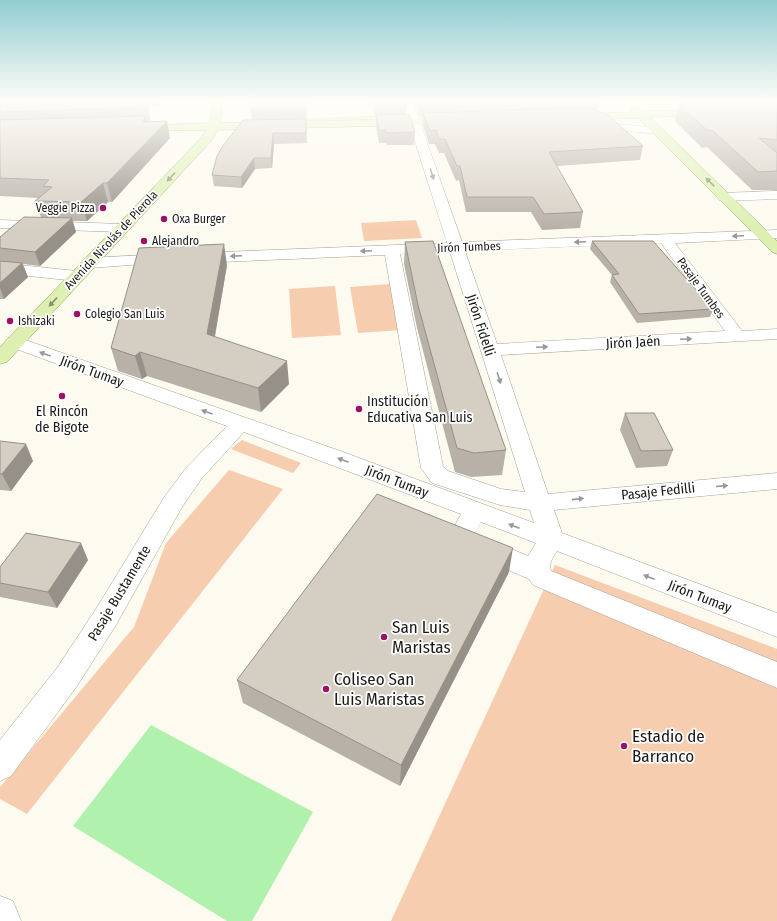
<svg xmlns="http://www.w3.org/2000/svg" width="777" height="921" font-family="'Fira Sans Condensed',sans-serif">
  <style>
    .green { fill: #f7cdb0 }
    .water { fill: #b1f1ae }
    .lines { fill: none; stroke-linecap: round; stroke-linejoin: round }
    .minor-casing { stroke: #a4a297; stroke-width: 1 }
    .major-casing { stroke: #8c9e5a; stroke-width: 1 }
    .minor { fill: #fff; fill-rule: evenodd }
    .major { fill: #deefb2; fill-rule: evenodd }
    .wall { fill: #b7b1a8 }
    .shaded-wall { fill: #959088 }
    .building { fill: #d5cec3; stroke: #959088 }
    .oneway { fill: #999897 }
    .oneway2 { fill: #87906c }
    .poi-dot { fill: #9b1365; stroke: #fff; stroke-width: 1.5 }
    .labels { text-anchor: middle; stroke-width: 3.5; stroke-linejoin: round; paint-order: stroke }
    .far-poi-label { font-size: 12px; fill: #1c1b17; stroke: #fff; text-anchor: start }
    .far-street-label { font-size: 12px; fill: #1c1b17; stroke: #fff }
    .street-label { font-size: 14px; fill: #1c1b17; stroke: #fff }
    .poi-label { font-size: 14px; fill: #1c1b17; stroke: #fff; text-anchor: start }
    .near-poi-label { font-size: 17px; fill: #1c1b17; stroke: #fff; text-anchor: start }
  </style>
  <rect width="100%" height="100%" fill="#fdfbef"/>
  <g class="green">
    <path d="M385,115L384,118L270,122V120Z"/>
    <path d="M416,220L422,238L364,241L361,223Z"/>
    <path d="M390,284L401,330L358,333L350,287Z"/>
    <path d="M335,286L341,335L292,338L289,289Z"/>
    <path d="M242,440L301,463L293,473L231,449Z"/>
    <path d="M229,470L283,489L27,814L0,799V787L134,627L166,543Z"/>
    <path d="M555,565L777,649V921H391Z"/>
  </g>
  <path class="water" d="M151,725L313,812L252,921H227L73,826Z"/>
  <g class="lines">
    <g class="minor-casing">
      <g id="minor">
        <path d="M402,100H412L462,242L777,230V238L675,243L742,331L777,329V339L501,355L548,494L777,473V489L554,510L562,533L777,613V637L557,551C552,558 549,563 551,571L777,662V688L533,585L529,579L457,548L452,544L449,537L461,514L244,432L202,478L182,507L116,625L77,686L11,776L0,781V740L57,668L96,609L165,496L186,468L227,426L8,346L5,342L8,338L14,337L20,338L343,452L534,523L530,510L500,505L432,483L421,468L385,255L197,263L192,261L189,258L192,255L197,253L447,243ZM661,243L725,331L497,344L465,251ZM450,252L525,492L501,489L448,471L443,466L400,254ZM481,522L536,543L528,556L475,534Z"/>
        <path d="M594,117L617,124L658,128L662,129L664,131L662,133L658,134L616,130L590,122L588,120L590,118Z"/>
        <path d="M777,191V199L724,201L719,200L717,197L719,194L724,193Z"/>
        <path d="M0,220L123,224L128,225L130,228L128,231L123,232L0,228Z"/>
        <path d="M164,254L170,256L172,259L170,262L90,268L84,266L82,263L84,260L90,258Z"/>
        <path d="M0,263L77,271L83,273L85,276L83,279L77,281L0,273Z"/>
        <path d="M0,896L13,901L21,921H0Z"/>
      </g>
    </g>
    <g class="major-casing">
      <g id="major">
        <path d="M213,100H223L220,123L453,118L459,121L453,124L218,130L211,141L7,362L0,364V347L202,137L206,130L139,131L135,130L133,128L135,126L209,123Z"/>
        <path d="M685,100H748L743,103L687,106L682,103Z"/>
        <path d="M635,106L639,107L643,111L710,110L711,112L706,115L650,117L777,241V254L772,252L638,118L579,120L573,117L579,114L632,112L630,109Z"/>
      </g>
    </g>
    <use href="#minor" class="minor"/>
    <use href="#major" class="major"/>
  </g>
  <g class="wall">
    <path d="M0,100H160L158,106H146L148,107L151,122L170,138L112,202H108L87,221H72L76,232L40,266L23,264L28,277L4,299H0V237L41,217L35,201L38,198L0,196Z"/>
    <path d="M306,100L307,143L274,144L272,168L255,169L242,188L214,186L212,175L252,120L250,109Z"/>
    <path d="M372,100H406V114L415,132L414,145H387L386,143H379L376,127V118H375Z"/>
    <path d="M413,100H599L597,111L643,146L640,160L557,166L583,212L580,228L542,230L531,212H466L459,180L456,181L444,153H439L435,144H429L423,126V117H420Z"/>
    <path d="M777,102V190H752L707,147L702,148L675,121L679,105Z"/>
    <path d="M592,241L713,309L710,317L637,323L610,282L612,275L590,249Z"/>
    <path d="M405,242L506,450L502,475L471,477L455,472L417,328L404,264Z"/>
    <path d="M227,265L215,337L289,384L261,412L147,376L142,379L118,371L111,348Z"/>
    <path d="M625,413L673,450L667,466L636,468L620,430Z"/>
    <path d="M0,441L33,461L11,491L0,490Z"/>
    <path d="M88,560L57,608L0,597V567Z"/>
    <path d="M509,572L400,786L243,703L237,680Z"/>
  </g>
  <g class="shaded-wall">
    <path d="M157,100H160L158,106Z"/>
    <path d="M145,116L149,133L143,122Z"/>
    <path d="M167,121L170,138L112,202L107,183Z"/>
    <path d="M273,133L274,144L272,168L271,158Z"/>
    <path d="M254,158L255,169L242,188L241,177Z"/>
    <path d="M103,183L108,202L87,221L81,202Z"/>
    <path d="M72,218L76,232L40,266L35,252Z"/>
    <path d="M224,244L227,265L211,357L207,334Z"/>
    <path d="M22,263L28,277L4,299L0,288V283Z"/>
    <path d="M140,352L147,376L142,379L135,356Z"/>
    <path d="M287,361L289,384L261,412L258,388Z"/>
    <path d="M26,444L33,461L11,491L2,474Z"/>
    <path d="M81,543L88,560L57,608L48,592Z"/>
    <path d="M513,548L509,572L400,786L401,765Z"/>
  </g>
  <g class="building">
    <path d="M0,100H136L148,107L0,112Z"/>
    <path d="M258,100H305L306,109H250Z"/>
    <path d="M777,102V140L759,138L777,153V171L758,172L712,130H707L679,105Z"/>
    <path d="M588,108L608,115L643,146L549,152L583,212L544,214L533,197H467L460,166H457L445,139H439L436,130L430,131L423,113Z"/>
    <path d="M409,114L415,132L387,133L386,130H379L376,115Z"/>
    <path d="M145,116L143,122L167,121L107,183H103L81,202L35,201L52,187L43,186L49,180L0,178V120Z"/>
    <path d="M306,119V133H273L271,158H254L241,177L212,175L217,156L222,147L243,120Z"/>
    <path d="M24,217L72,218L35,252L0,248V237Z"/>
    <path d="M433,241L506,450L474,453L457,448L418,305L405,242Z"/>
    <path d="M592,241H653L713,309L639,314L612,275L619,274Z"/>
    <path d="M224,244L207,334L287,361L258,388L140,352L135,356L111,348L139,248Z"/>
    <path d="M0,261L22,263L0,283Z"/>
    <path d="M625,413H654L673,450L641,451Z"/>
    <path d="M0,441L26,444L2,474H0Z"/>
    <path d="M377,494L513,548L401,765L237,680Z"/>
    <path d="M26,533L81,543L48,592L0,583V567Z"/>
  </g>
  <defs><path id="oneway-solid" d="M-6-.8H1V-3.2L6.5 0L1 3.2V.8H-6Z"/></defs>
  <g class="oneway">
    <use href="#oneway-solid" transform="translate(432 174) rotate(72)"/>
    <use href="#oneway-solid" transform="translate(738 236) rotate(177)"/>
    <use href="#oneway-solid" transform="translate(580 242) rotate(178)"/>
    <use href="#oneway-solid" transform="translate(366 251) rotate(178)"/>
    <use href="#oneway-solid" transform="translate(236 256) rotate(178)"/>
    <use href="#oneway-solid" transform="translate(686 339) rotate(-3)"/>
    <use href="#oneway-solid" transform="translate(542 347) rotate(-3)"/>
    <use href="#oneway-solid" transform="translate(45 354) rotate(-160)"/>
    <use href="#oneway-solid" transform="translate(499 378) rotate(72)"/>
    <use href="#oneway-solid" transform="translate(207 412) rotate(-160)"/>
    <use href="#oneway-solid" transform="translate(343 460) rotate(-159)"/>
    <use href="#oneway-solid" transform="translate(722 486) rotate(-5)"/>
    <use href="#oneway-solid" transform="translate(578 499) rotate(-6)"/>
    <use href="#oneway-solid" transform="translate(514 526) rotate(-159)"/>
    <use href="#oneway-solid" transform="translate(649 577) rotate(-159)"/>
  </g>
  <g class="oneway2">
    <use href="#oneway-solid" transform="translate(171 177) rotate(133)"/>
    <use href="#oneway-solid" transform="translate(710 182) rotate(-135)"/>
    <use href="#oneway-solid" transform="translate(53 302) rotate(133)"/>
  </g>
  <linearGradient id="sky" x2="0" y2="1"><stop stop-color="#92ccd1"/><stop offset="0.44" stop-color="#fefdf8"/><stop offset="1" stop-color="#fefdf8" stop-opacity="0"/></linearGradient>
  <rect width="777" height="229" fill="url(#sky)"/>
  <g class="poi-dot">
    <circle cx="103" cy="208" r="4"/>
    <circle cx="164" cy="219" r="4"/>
    <circle cx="144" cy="241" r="4"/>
    <circle cx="77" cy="314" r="4"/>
    <circle cx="10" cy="321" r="4"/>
    <circle cx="62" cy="396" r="4"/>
    <circle cx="359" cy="409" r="4"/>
    <circle cx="384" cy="637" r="4"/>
    <circle cx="326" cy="689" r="4"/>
    <circle cx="624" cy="746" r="4"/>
  </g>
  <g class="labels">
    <g class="far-poi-label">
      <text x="95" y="212" text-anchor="end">Veggie Pizza</text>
      <text x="172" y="223">Oxa Burger</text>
      <text x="152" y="245">Alejandro</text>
      <text x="85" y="318">Colegio San Luis</text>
      <text x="18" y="325">Ishizaki</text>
    </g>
    <g class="far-street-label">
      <text transform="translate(111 240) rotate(-47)" y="4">Avenida Nicolás de Pierola</text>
      <text transform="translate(469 247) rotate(-2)" y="4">Jirón Tumbes</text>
      <text transform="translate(701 288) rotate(54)" y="4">Pasaje Tumbes</text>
    </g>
    <g class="street-label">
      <text transform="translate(481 325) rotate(72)" y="5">Jirón Fidelli</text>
      <text transform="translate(633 342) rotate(-3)" y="5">Jirón Jaén</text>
      <text transform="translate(92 371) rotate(20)" y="5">Jirón Tumay</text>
      <text transform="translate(397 481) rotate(21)" y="5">Jirón Tumay</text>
      <text transform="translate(658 491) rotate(-6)" y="5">Pasaje Fedilli</text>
      <text transform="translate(119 593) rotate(-59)" y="5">Pasaje Bustamente</text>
      <text transform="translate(700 596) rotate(21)" y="5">Jirón Tumay</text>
    </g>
    <g class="poi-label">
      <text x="367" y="406">Institución<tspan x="367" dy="16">Educativa San Luis</tspan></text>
      <text x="62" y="416" text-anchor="middle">El Rincón<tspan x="62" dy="16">de Bigote</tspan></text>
    </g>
    <g class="near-poi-label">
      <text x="392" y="633">San Luis<tspan x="392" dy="20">Maristas</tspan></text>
      <text x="334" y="685">Coliseo San<tspan x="334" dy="20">Luis Maristas</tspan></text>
      <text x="632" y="742">Estadio de<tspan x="632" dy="20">Barranco</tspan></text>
    </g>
  </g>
</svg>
